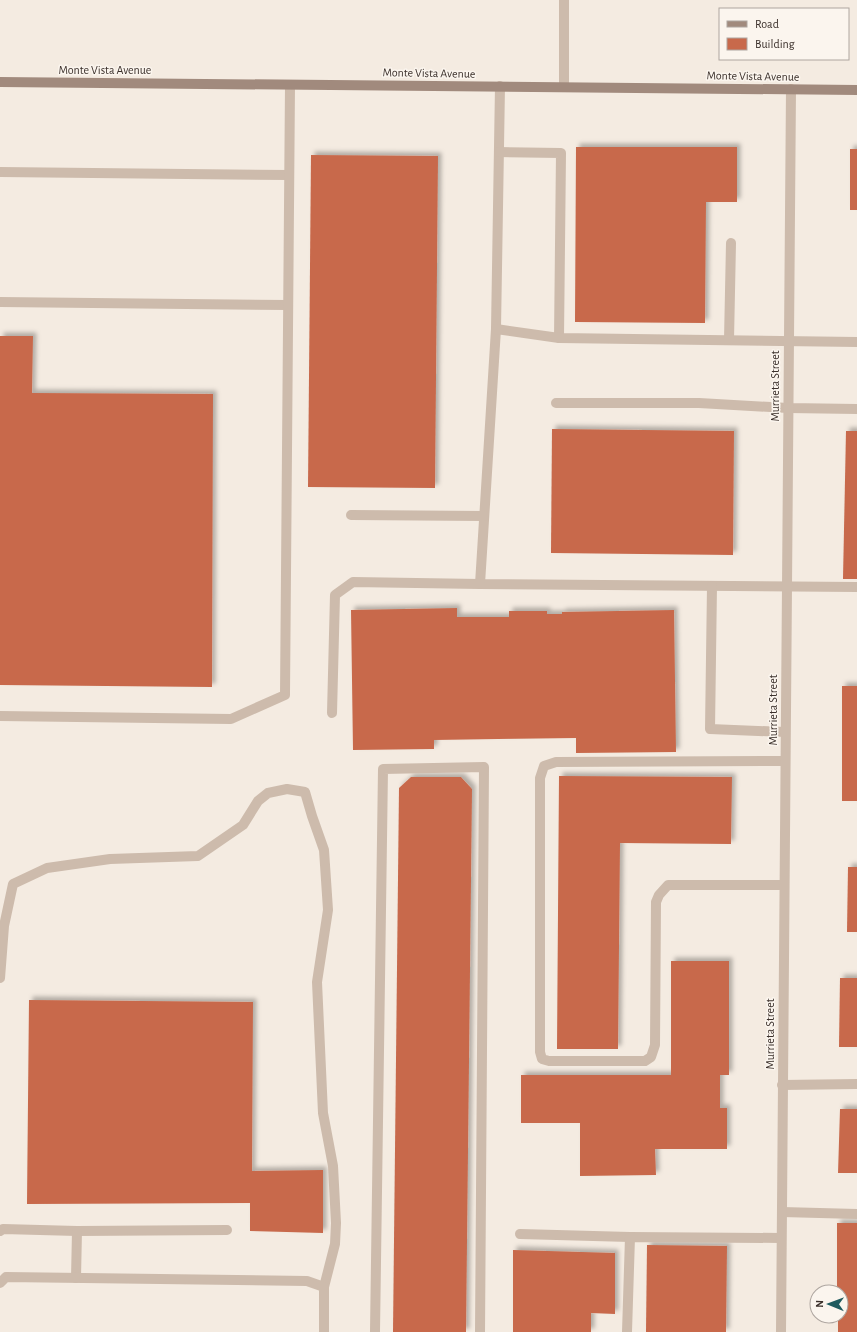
<svg xmlns="http://www.w3.org/2000/svg" width="857" height="1332" font-family="'Alegreya Sans',sans-serif">
  <style>
    .building { fill: #c8694b; filter: url(#shadow) }
    .lines { fill: none; stroke-linecap: round; stroke-linejoin: round }
    .lane { stroke: #cdbbac; stroke-width: 10 }
    .street { stroke: #cdbbac; stroke-width: 10 }
    .secondary { stroke: #a18a7d; stroke-width: 10 }
    .labels { text-anchor: middle; stroke-width: 3; stroke-linejoin: round; paint-order: stroke }
    .street-label { font-size: 12px; fill: #3b302b; stroke: #fbf5ee }
  </style>
  <defs>
    <filter id="shadow"><feDropShadow dx="3.5" dy="-3.5" stdDeviation="2" flood-color="#0004"/></filter>
  </defs>
  <rect width="100%" height="100%" fill="#f4ebe1"/>
  <g class="building">
    <path d="M576,147H737V202H706L705,323L575,322Z"/>
    <rect x="850" y="149" width="7" height="61"/>
    <path d="M311,155L438,156L435,488L308,487Z"/>
    <path d="M0,336H33L32,393L213,394L212,687L0,685Z"/>
    <path d="M552,429L734,431L733,555L551,553Z"/>
    <path d="M846,431H857V579H843Z"/>
    <path d="M457,608V617H509V611H547V614H562V612L674,610L676,752L576,753V738L434,740V749L353,750L351,610Z"/>
    <rect x="842" y="686" width="15" height="115"/>
    <path d="M559,776L732,777L731,844L620,843L618,1049H557Z"/>
    <path d="M411,777H461L472,789L466,1332H393L399,788Z"/>
    <path d="M848,867H857V932H847Z"/>
    <path d="M671,961H729V1075H720V1108H727V1149H655L656,1175L580,1176V1123H521V1075H671Z"/>
    <path d="M840,978H857V1047H839Z"/>
    <path d="M29,1000L253,1002L252,1171L323,1170V1233L250,1231V1203L27,1204Z"/>
    <path d="M840,1109H857V1173H838Z"/>
    <path d="M837,1223H857V1332H838V1316H841V1292H837Z"/>
    <path d="M647,1245L727,1246L726,1332H646Z"/>
    <path d="M513,1250L615,1253V1314L591,1313V1332H513Z"/>
  </g>
  <g class="lines">
    <g class="lane">
      <path d="M564,0V87"/>
      <path d="M500,86L496,329L480,584L857,587"/>
      <path d="M499,152L561,153L559,338"/>
      <path d="M0,172L289,175"/>
      <path d="M0,302L288,305"/>
      <path d="M496,329L559,338L857,342"/>
      <path d="M729,340L731,243"/>
      <path d="M556,403H699L788,408L857,409"/>
      <path d="M351,515L484,516"/>
      <path d="M712,586L710,729L785,732"/>
      <path d="M332,713L335,595L353,582L480,584"/>
      <path d="M0,716L231,719L285,695L290,85"/>
      <path d="M784,885H668L659,895L656,902L655,1045L651,1057L645,1061H549L542,1059L540,1052V778L544,766L556,762L785,761"/>
      <path d="M0,978L4,926L13,884L47,868L110,859L198,856L243,825L258,801L268,793L287,789L305,792L312,816L324,850L328,910L317,982L323,1113L333,1166L336,1223L335,1244L324,1287"/>
      <path d="M782,1085L857,1084"/>
      <path d="M782,1212L857,1214"/>
      <path d="M0,1231L3,1229L77,1231L227,1230"/>
      <path d="M520,1234L630,1237"/>
      <path d="M76,1278L77,1231"/>
      <path d="M0,1283L6,1277L307,1281L324,1287V1332"/>
      <path d="M375,1332L383,769L484,767L480,1332"/>
      <path d="M627,1332L630,1237L781,1238"/>
    </g>
    <path class="street" d="M781,1332L791,89"/>
    <path class="secondary" d="M0,82L857,90"/>
  </g>
  <g class="labels">
    <g class="street-label">
      <text x="105" y="74">Monte Vista Avenue</text>
      <text transform="translate(429 73) rotate(1)" y="4">Monte Vista Avenue</text>
      <text transform="translate(753 76) rotate(1)" y="4">Monte Vista Avenue</text>
      <text transform="translate(775 386) rotate(-90)" y="4">Murrieta Street</text>
      <text transform="translate(773 710) rotate(-90)" y="4">Murrieta Street</text>
      <text transform="translate(770 1034) rotate(-90)" y="4">Murrieta Street</text>
    </g>
  </g>
  <rect x="719" y="8" width="130" height="52" fill="#fbf5ee" stroke="#aea6a0"/>
  <rect x="727" y="21" width="20" height="6" fill="#a18a7d" stroke="#aea6a0"/>
  <text x="755" y="28" font-size="12" fill="#3b302b">Road</text>
  <rect x="727" y="38" width="20" height="12" fill="#c8694b" stroke="#aea6a0"/>
  <text x="755" y="48" font-size="12" fill="#3b302b">Building</text>
  <g transform="translate(829 1304) rotate(271)"><circle r="19" fill="#fbf5ee" stroke="#aea6a0"/>
  <path d="M0-3L7 15L0 10L-7 15Z" fill="#1f5a5e"/>
  <text y="-6" font-size="11" font-weight="bold" text-anchor="middle" fill="#3b302b">N</text>
  </g>
</svg>
